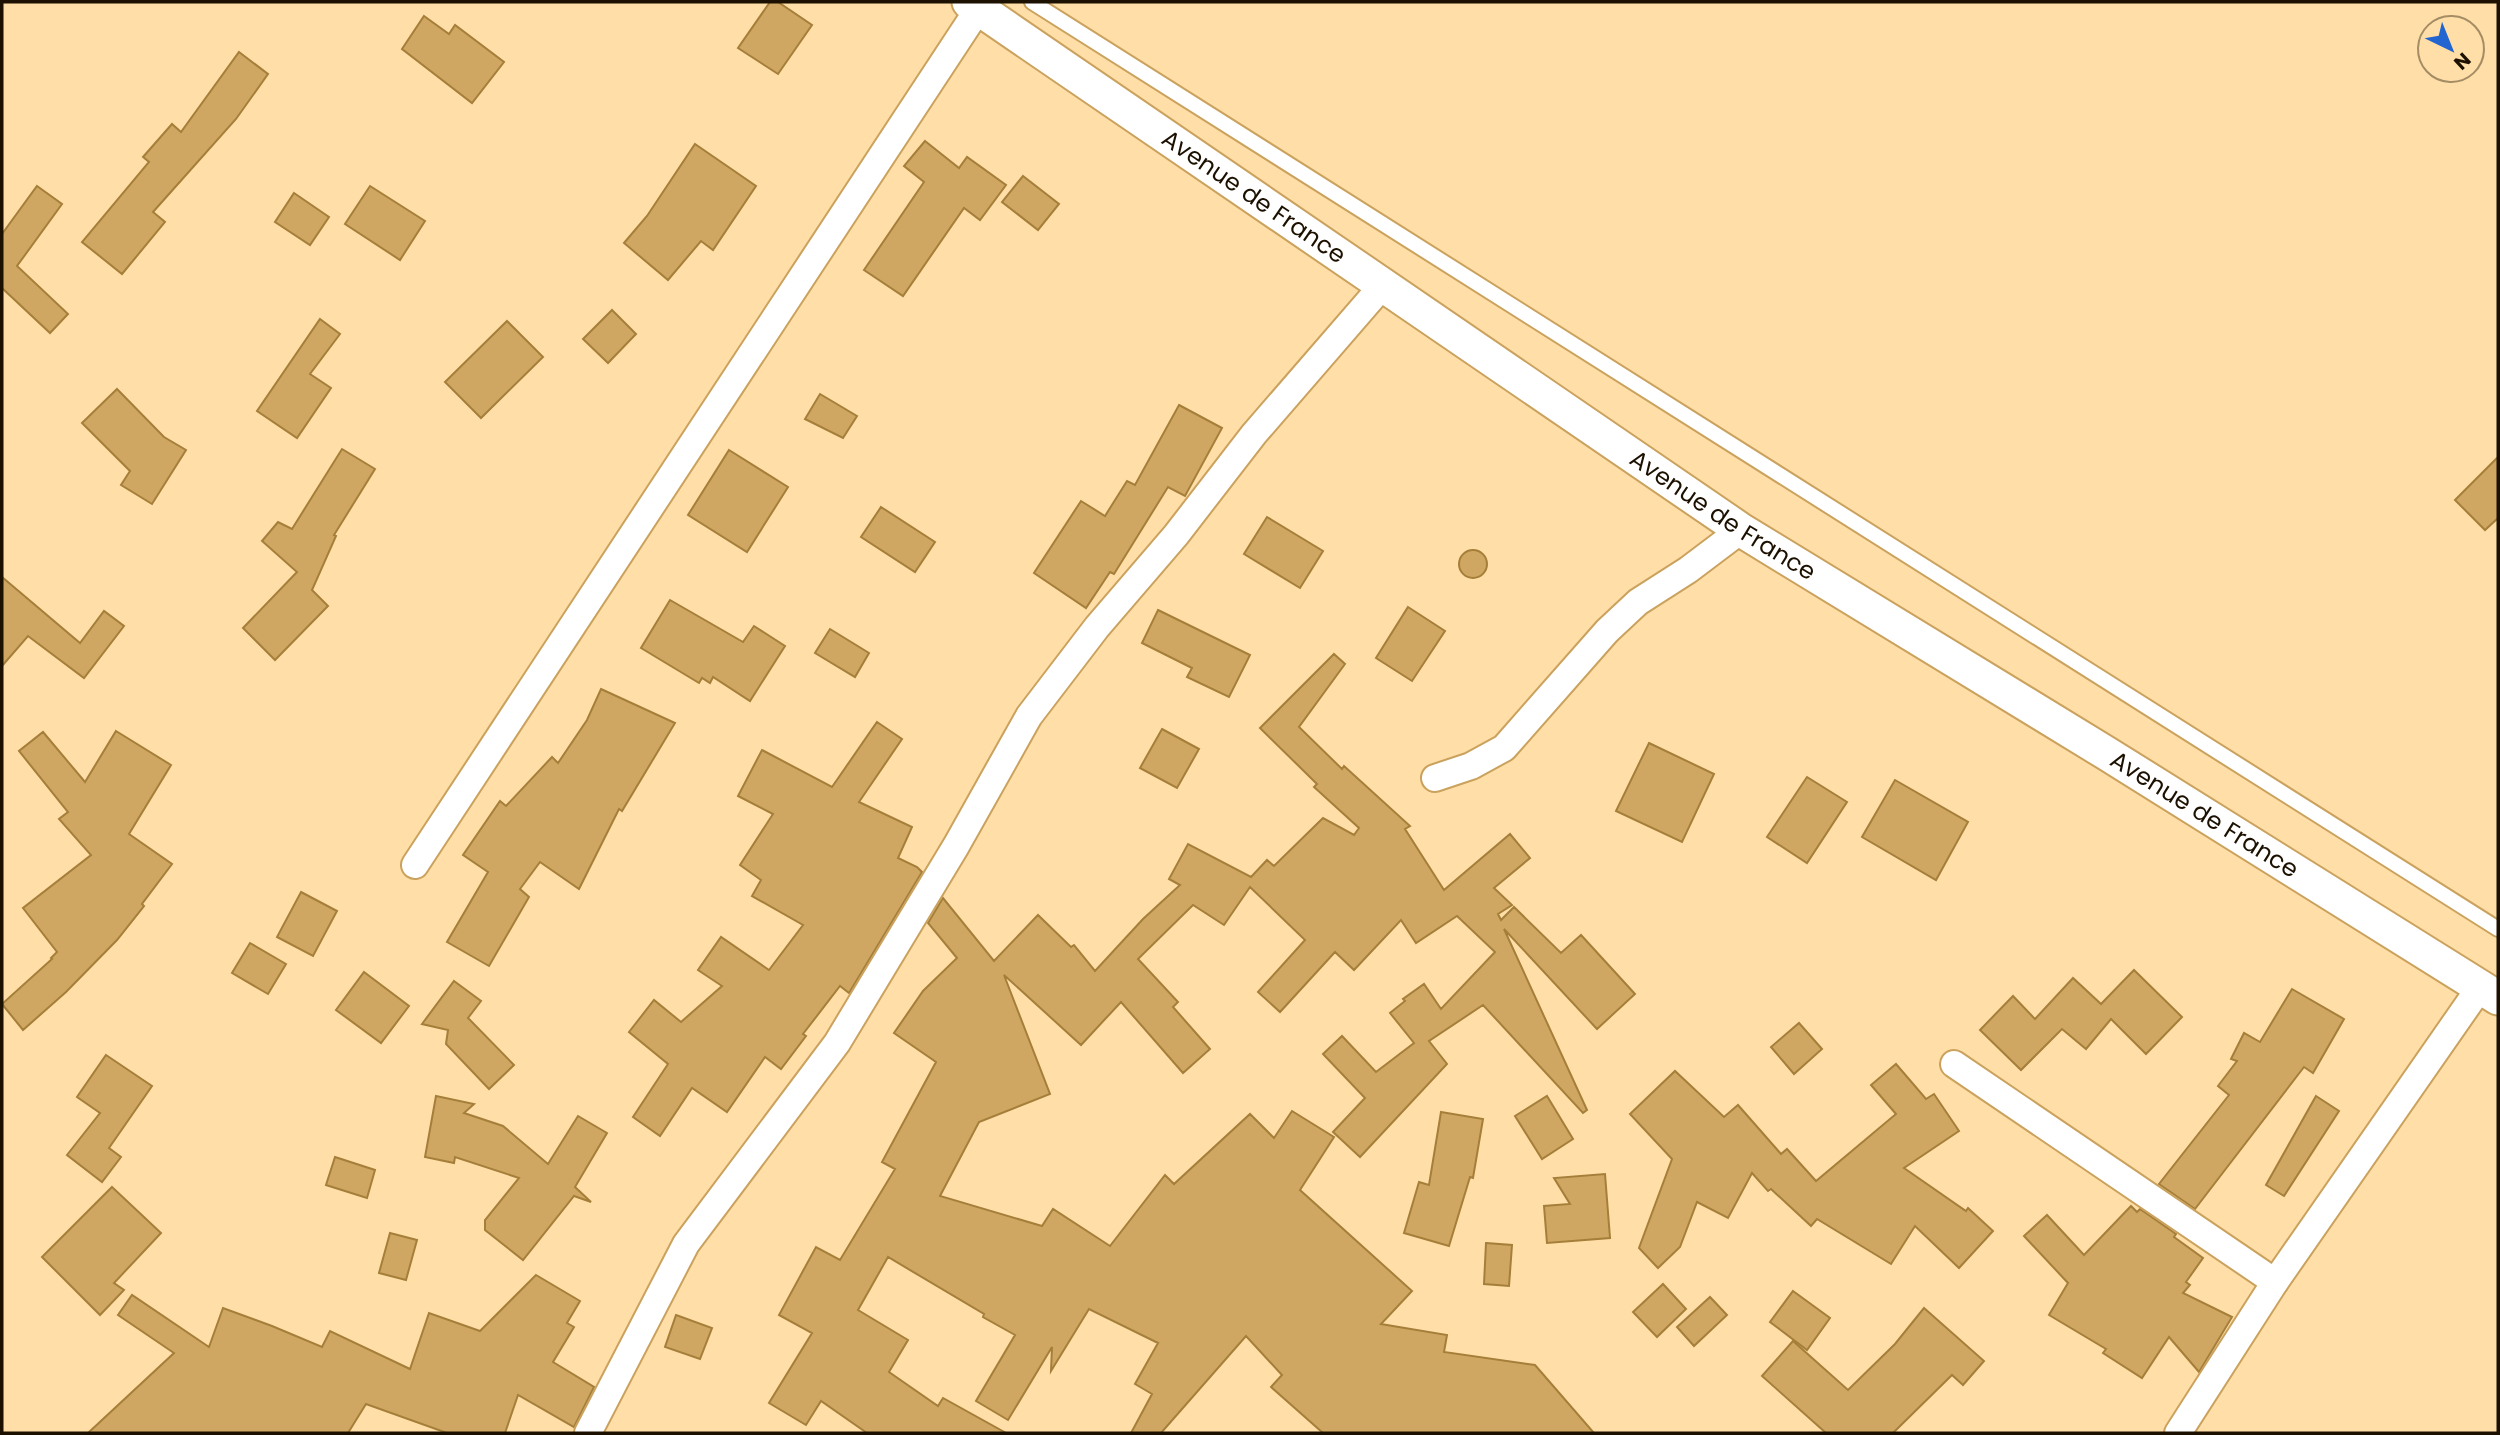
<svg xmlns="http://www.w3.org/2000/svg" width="2500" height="1435" font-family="Poppins,sans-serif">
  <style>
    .building { fill: #cfa762; stroke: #a57f3a; stroke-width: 2 }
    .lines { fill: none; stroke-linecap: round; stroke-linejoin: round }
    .service-casing { stroke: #caa25e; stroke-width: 18 }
    .minor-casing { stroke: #caa25e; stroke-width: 30 }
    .tertiary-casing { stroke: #caa25e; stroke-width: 37 }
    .service { stroke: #fff; stroke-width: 14 }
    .minor { stroke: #fff; stroke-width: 26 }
    .tertiary { stroke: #fff; stroke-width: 33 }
    .labels { text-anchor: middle; stroke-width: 5; stroke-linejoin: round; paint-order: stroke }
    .street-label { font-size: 24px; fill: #1c1000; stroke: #ffdea7 }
  </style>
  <rect width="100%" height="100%" fill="#ffdea7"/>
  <g class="building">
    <path d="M770,2H778L812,25L778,74L738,48Z"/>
    <path d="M424,16L449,34L455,25L504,62L472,103L402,49Z"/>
    <path d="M239,52L268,74L236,119L153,212L165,222L122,274L82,242L149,162L143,157L172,124L181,132Z"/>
    <path d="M925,141L959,168L967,157L1006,185L980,220L964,208L903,296L864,270L924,182L904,166Z"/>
    <path d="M695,144L756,186L713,250L701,241L668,280L624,243L647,216Z"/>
    <path d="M1023,176L1059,204L1038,230L1002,202Z"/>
    <path d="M37,186L62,204L17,266L68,314L50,333L2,288V234Z"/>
    <path d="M370,186L425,221L400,260L345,224Z"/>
    <path d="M294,193L329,217L310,245L275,222Z"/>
    <path d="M612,310L636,334L608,363L583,339Z"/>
    <path d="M320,319L340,334L310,374L331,388L297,438L257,411Z"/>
    <path d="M507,321L543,357L481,418L445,382Z"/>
    <path d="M117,389L164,437L186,450L152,504L121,485L130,471L82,423Z"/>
    <path d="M820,394L857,416L843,438L805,419Z"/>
    <path d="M1179,405L1222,428L1185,496L1168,487L1114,574L1110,572L1086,608L1034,573L1081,501L1105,516L1127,481L1135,485Z"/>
    <path d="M342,449L375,469L334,535L336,536L312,590L328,606L275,660L243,628L297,572L262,541L278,522L292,529Z"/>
    <path d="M729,450L788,487L747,552L688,515Z"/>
    <path d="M2498,457V518L2485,530L2455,500Z"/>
    <path d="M881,507L935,542L915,572L861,537Z"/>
    <path d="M1267,517L1323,551L1300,588L1244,554Z"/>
    <circle cx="1473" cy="564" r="14"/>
    <path d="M2,577L80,643L104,611L124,626L84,678L28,636L2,666Z"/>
    <path d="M670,600L743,642L754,626L785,646L750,701L713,677L710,683L702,678L699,683L641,648Z"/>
    <path d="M1408,607L1445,631L1412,681L1376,658Z"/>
    <path d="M1158,610L1250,655L1229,697L1187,677L1192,668L1142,643Z"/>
    <path d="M830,629L869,653L855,677L815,653Z"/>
    <path d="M1334,654L1345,664L1299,727L1342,769L1344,766L1410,826L1405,829L1444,890L1510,834L1530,858L1494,888L1512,905L1498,914L1501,920L1514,907L1561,953L1581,935L1635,994L1597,1029L1504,929L1587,1110L1583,1113L1483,1005L1429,1041L1447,1064L1360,1157L1333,1132L1365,1098L1323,1054L1342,1036L1376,1072L1414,1043L1390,1013L1405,1001L1403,999L1424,984L1441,1009L1495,952L1457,916L1416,943L1401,920L1354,970L1335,952L1280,1012L1258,992L1305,940L1250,887L1224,925L1193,905L1138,959L1178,1002L1173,1007L1210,1049L1183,1073L1121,1002L1081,1045L1004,975L1050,1094L979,1122L940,1196L1042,1226L1053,1209L1110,1246L1165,1175L1174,1184L1250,1114L1274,1138L1292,1111L1334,1137L1300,1190L1412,1291L1381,1324L1447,1335L1444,1352L1535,1365L1594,1433H1323L1271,1387L1282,1375L1246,1336L1161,1433H1131L1152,1394L1135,1384L1158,1343L1089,1309L1051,1371L1052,1347L1008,1420L976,1401L1015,1335L983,1317L984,1314L888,1257L858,1310L908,1340L889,1372L938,1406L943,1398L1006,1433H867L821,1401L806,1425L769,1403L812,1333L779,1315L816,1247L840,1260L895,1169L882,1162L936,1062L894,1033L923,991L957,958L928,923L943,898L994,961L1038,915L1071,947L1074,945L1095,971L1143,919L1180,885L1169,879L1188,844L1251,877L1267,860L1274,866L1323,818L1354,835L1359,828L1314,787L1317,784L1260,728Z"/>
    <path d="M601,689L675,723L622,811L619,809L579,889L540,862L520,889L529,897L489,966L447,942L488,872L463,855L500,801L506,806L552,757L558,763L587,720Z"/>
    <path d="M877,722L902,739L859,802L912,827L898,858L917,867L922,872L849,993L840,986L803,1034L806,1036L781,1069L765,1057L727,1112L692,1088L660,1136L633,1117L668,1064L629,1032L654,1000L681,1022L722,986L698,970L721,937L769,970L803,925L752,896L761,880L740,865L773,814L738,796L762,750L832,787Z"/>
    <path d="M1162,729L1199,749L1177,788L1140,768Z"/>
    <path d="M116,731L171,765L129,834L172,864L142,904L144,906L117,940L66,992L23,1030L2,1004L52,959L51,958L57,952L23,908L91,855L59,819L68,812L19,751L43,732L85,782Z"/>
    <path d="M1649,743L1714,774L1682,842L1616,811Z"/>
    <path d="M1807,777L1847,802L1807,863L1767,837Z"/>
    <path d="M1895,780L1968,822L1936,880L1862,837Z"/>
    <path d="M301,892L337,911L313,956L277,937Z"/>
    <path d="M250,943L286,964L268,994L232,973Z"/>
    <path d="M2134,970L2182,1017L2146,1054L2111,1019L2086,1049L2062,1029L2021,1070L1980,1030L2013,996L2035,1019L2073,978L2101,1004Z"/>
    <path d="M364,972L409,1006L381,1043L336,1010Z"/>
    <path d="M454,981L481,1001L468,1018L514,1065L489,1089L446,1044L448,1030L422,1024Z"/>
    <path d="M2292,989L2344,1019L2313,1073L2304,1067L2195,1209L2159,1184L2229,1095L2218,1086L2237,1061L2231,1059L2244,1033L2260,1042Z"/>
    <path d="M1799,1023L1822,1049L1794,1074L1771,1047Z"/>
    <path d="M106,1055L152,1086L109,1148L121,1157L102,1182L67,1155L100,1113L77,1097Z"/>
    <path d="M1896,1064L1926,1099L1934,1094L1959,1131L1904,1168L1966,1211L1968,1208L1993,1231L1959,1268L1915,1226L1891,1264L1817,1219L1811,1226L1771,1189L1768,1191L1752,1173L1728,1218L1697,1202L1680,1247L1658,1268L1639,1248L1672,1159L1630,1114L1675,1071L1724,1117L1738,1105L1781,1154L1787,1149L1816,1181L1896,1114L1871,1085Z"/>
    <path d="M436,1096L474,1104L464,1113L503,1126L548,1164L578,1116L607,1133L575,1187L591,1202L574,1196L523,1260L485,1230V1220L519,1178L455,1157L454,1163L425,1157Z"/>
    <path d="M1547,1096L1573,1139L1542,1159L1515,1116Z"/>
    <path d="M2316,1096L2339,1111L2284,1196L2266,1185Z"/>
    <path d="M1441,1112L1483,1119L1473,1178L1470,1177L1449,1246L1404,1233L1419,1182L1429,1185Z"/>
    <path d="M335,1157L375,1170L367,1198L326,1185Z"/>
    <path d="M1605,1174L1610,1238L1547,1243L1544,1206L1570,1204L1554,1178Z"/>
    <path d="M112,1187L161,1233L114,1283L124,1290L100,1315L42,1257Z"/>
    <path d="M2131,1206L2137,1212L2140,1209L2176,1234L2174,1237L2203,1258L2186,1282L2190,1285L2183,1293L2232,1317L2199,1372L2169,1337L2142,1378L2103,1353L2106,1349L2049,1315L2068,1283L2024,1236L2047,1215L2084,1255Z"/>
    <path d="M390,1233L417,1240L406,1280L379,1273Z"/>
    <path d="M1486,1243L1512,1245L1509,1286L1484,1284Z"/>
    <path d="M536,1275L580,1301L567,1323L574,1327L553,1362L594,1387L574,1427L518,1395L505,1433H447L366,1404L348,1433H88L174,1353L118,1315L132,1295L209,1347L223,1308L272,1326L322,1347L330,1331L410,1369L429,1313L480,1331Z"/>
    <path d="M1663,1284L1686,1309L1657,1337L1633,1312Z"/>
    <path d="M1793,1291L1830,1318L1807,1350L1770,1322Z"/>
    <path d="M1710,1297L1727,1315L1694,1346L1677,1327Z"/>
    <path d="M1924,1308L1984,1361L1963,1385L1952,1375L1893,1433H1826L1762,1376L1793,1341L1848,1390L1895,1344Z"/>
    <path d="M676,1315L712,1328L700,1359L665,1347Z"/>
  </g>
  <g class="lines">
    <g class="service-casing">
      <path id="service" d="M1032,2L2498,929"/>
    </g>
    <g class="minor-casing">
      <g id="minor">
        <path d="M1435,778L1471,766L1504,748L1607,631L1638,602L1688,570L1741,530"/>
        <path d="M415,865L979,8"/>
        <path d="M1954,1064L2275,1282"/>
        <path d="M588,1433L686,1244L837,1043L956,846L1029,716L1097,627L1176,535L1254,434L1383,285"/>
        <path d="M2178,1433L2275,1282L2481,986"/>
      </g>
    </g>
    <g class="tertiary-casing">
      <g id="tertiary">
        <path id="s1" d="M969,2L1741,530L2106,753L2498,998"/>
      </g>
    </g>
    <use href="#service" class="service"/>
    <use href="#minor" class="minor"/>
    <use href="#tertiary" class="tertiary"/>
  </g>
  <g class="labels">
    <g class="street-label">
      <text dy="8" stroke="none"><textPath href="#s1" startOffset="345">Avenue de France</textPath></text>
      <text dy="8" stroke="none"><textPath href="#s1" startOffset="912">Avenue de France</textPath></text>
      <text dy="8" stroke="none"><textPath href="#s1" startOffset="1479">Avenue de France</textPath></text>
    </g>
  </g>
  <rect width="2500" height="1435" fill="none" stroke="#1c1000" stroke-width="7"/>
  <g transform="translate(2451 49) rotate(137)"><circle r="33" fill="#ffdea7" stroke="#a48c64" stroke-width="2"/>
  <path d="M0-5L12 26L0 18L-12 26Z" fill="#2264d0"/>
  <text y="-10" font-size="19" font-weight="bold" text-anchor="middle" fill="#1c1000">N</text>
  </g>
</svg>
